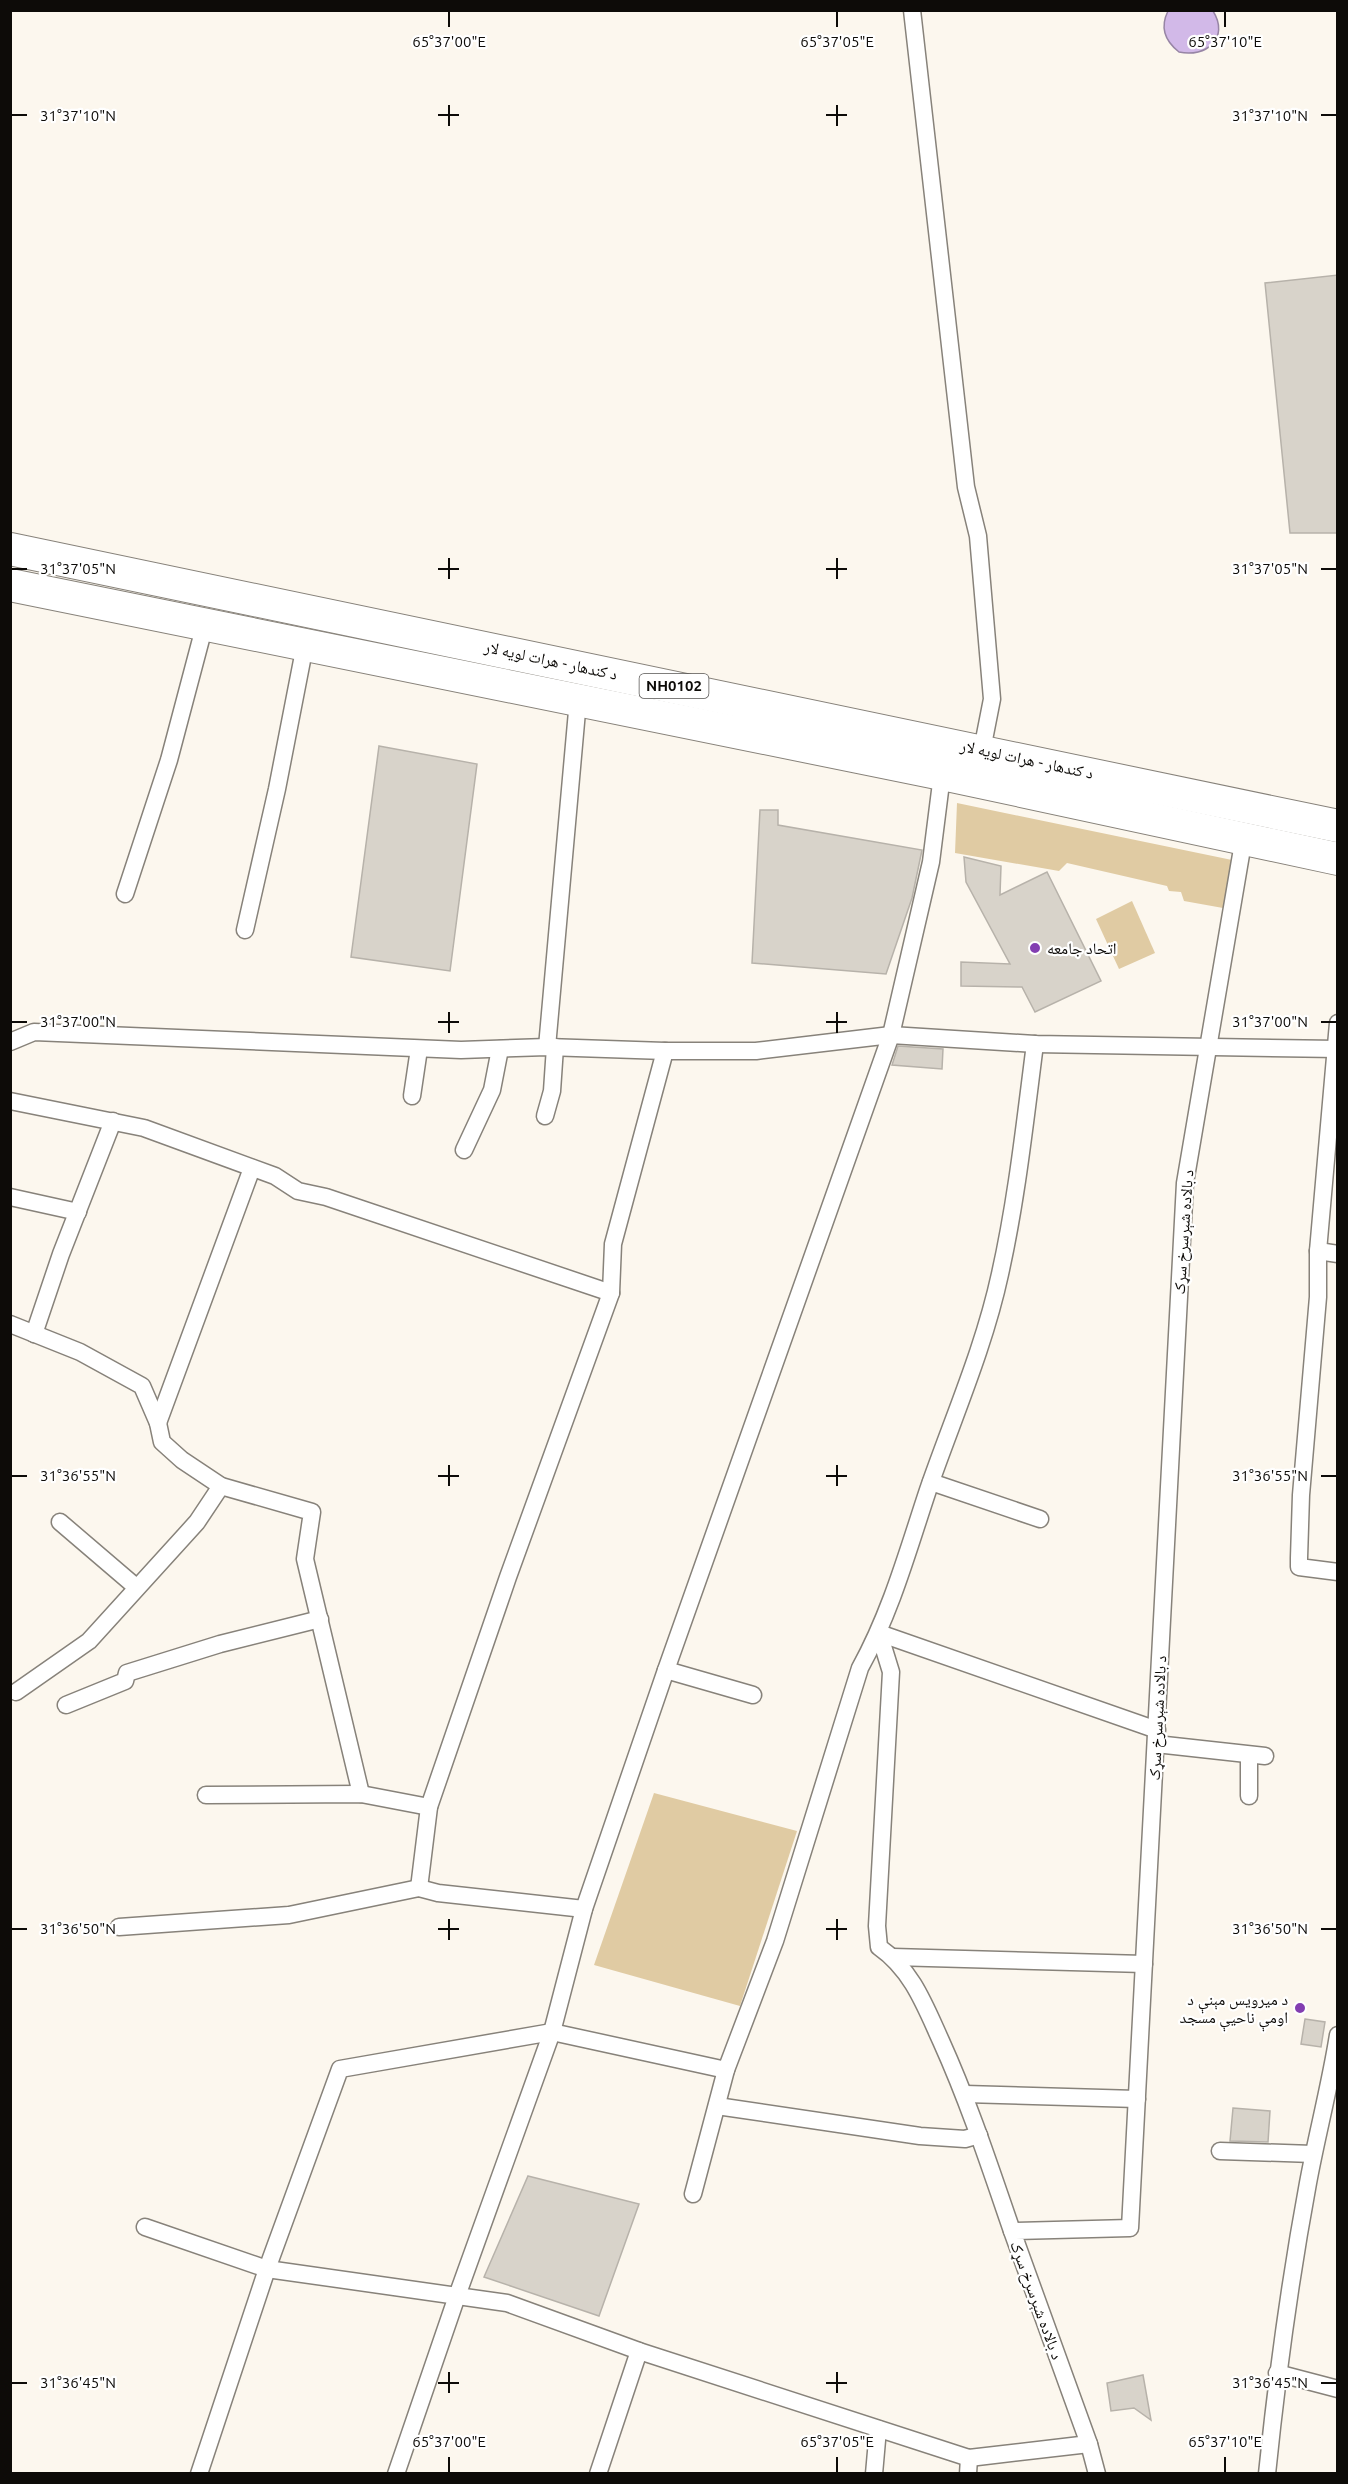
<svg xmlns="http://www.w3.org/2000/svg" width="1348" height="2484" font-family="Ubuntu,'Noto Naskh Arabic',sans-serif">
  <style>
    .green { fill: #e0cba3 }
    .water { fill: #d2b9e8; stroke: #9785a5; stroke-width: 1.5 }
    .building { fill: #d8d3ca; stroke: #b7b2aa; stroke-width: 1.5 }
    .lines { fill: none; stroke-linecap: round; stroke-linejoin: round }
    .street-casing { stroke: #87827a; stroke-width: 19 }
    .highway-casing { stroke: #87827a; stroke-width: 34 }
    .street { stroke: #fff; stroke-width: 16 }
    .highway { stroke: #fff; stroke-width: 32 }
    .ticks { fill: none; stroke: #0d0b08; stroke-width: 2 }
    .poi-dot { fill: #833eb1; stroke: #fff; stroke-width: 2 }
    .labels { text-anchor: middle; stroke-width: 4.5; stroke-linejoin: round; paint-order: stroke }
    .shield { fill: #fff; stroke: #565452; stroke-width: 1.5 }
    .shield-label { font-size: 15px; font-weight: bold; fill: #0d0b08 }
    .street-label { font-size: 16px; fill: #0d0b08; stroke: #fff }
    .poi-label { font-size: 16px; fill: #0d0b08; stroke: #fff; text-anchor: start }
    .ticks-label { font-size: 15px; text-anchor: middle; fill: #0d0b08; stroke: #fff; stroke-width: 4.5; stroke-linejoin: round; paint-order: stroke }
  </style>
  <rect width="100%" height="100%" fill="#fcf7ee"/>
  <g class="green">
    <path d="M957,803L1232,860L1223,908L1184,901L1181,892L1169,891L1167,886L1067,863L1059,871L955,853Z"/>
    <path d="M1132,901L1155,953L1119,969L1096,919Z"/>
    <path d="M654,1793L797,1831L740,2006L594,1965Z"/>
  </g>
  <path class="water" d="M1168,11H1213C1230,38 1206,58 1179,52C1165,41 1160,27 1168,11Z"/>
  <g class="building">
    <path d="M1338,275V533H1290L1265,283Z"/>
    <path d="M379,746L477,764L450,971L351,957Z"/>
    <path d="M760,810H778V825L922,850L912,898L886,974L752,963Z"/>
    <path d="M964,857L1001,866L1000,895L1047,872L1101,981L1035,1012L1022,987L961,986V962L1010,964L966,882Z"/>
    <path d="M898,1046L943,1049L942,1069L892,1065Z"/>
    <path d="M1305,2019L1325,2022L1321,2047L1301,2044Z"/>
    <path d="M1233,2108L1270,2111L1268,2142L1230,2141Z"/>
    <path d="M528,2176L639,2204L599,2316L484,2277Z"/>
    <path d="M1143,2375L1151,2420L1134,2408L1111,2411L1107,2383Z"/>
  </g>
  <g class="lines">
    <g class="street-casing">
      <g id="street">
        <path d="M912,10L966,487L978,536L992,699L982,750"/>
        <path d="M125,894L169,760L205,624"/>
        <path d="M245,930L277,789L305,645"/>
        <path d="M1338,1023L1318,1251V1297L1301,1495L1299,1558V1567L1338,1572"/>
        <path d="M10,1042L34,1032L461,1050L547,1047L665,1051H756L891,1035L1035,1044L1338,1049"/>
        <path d="M547,1047L578,700"/>
        <path d="M412,1096L419,1049"/>
        <path d="M10,1101L144,1128L275,1176L298,1191L326,1197L611,1293"/>
        <path d="M545,1116L552,1091L555,1047"/>
        <path d="M464,1150L492,1090L500,1049"/>
        <path d="M10,1197L78,1212"/>
        <path d="M1318,1251L1338,1254"/>
        <path d="M10,1324L80,1352L142,1386L158,1423L162,1442L182,1460L221,1486L312,1512L305,1559L361,1794"/>
        <path d="M34,1334L61,1254L113,1121"/>
        <path d="M158,1423L252,1168"/>
        <path d="M931,1482L1040,1519"/>
        <path d="M60,1522L136,1587"/>
        <path d="M879,1633L891,1672L877,1926L879,1947C912,1970 925,2006 941,2041C969,2103 990,2167 1012,2231"/>
        <path d="M879,1633L1157,1730"/>
        <path d="M666,1670L753,1695"/>
        <path d="M16,1692L89,1641L197,1522L221,1486"/>
        <path d="M66,1705L125,1681L127,1673L220,1644L320,1619"/>
        <path d="M1156,1744L1265,1756"/>
        <path d="M1249,1755V1796"/>
        <path d="M206,1795L361,1794L429,1807"/>
        <path d="M419,1888L429,1807L508,1577L611,1293L613,1244L665,1051"/>
        <path d="M119,1927L289,1915L419,1888L438,1893L584,1909"/>
        <path d="M893,1957L1144,1964"/>
        <path d="M965,2094L1137,2099"/>
        <path d="M717,2106L920,2136L965,2139L979,2135"/>
        <path d="M1220,2151L1313,2154"/>
        <path d="M693,2194L726,2070L775,1941L860,1668C891,1612 908,1550 928,1490C953,1418 984,1348 1000,1274C1017,1198 1025,1121 1035,1044"/>
        <path d="M145,2227L267,2269L507,2303L639,2351L969,2458L1089,2444"/>
        <path d="M1277,2373L1338,2389"/>
        <path d="M199,2474L267,2269L340,2069L552,2032L726,2070"/>
        <path d="M396,2474L457,2296L552,2032L584,1909L666,1670L891,1035L931,862L943,767"/>
        <path d="M598,2474L639,2351"/>
        <path d="M874,2474L878,2429"/>
        <path d="M968,2474L969,2458"/>
        <path d="M1097,2474L1089,2444L1012,2231L1130,2228L1185,1183L1244,837"/>
        <path d="M1267,2474C1277,2376 1290,2280 1308,2183C1317,2134 1330,2086 1338,2035"/>
      </g>
    </g>
    <g class="highway-casing">
      <g id="highway">
        <path d="M10,549L1338,826"/>
        <path d="M10,585L952,776L1338,859"/>
      </g>
    </g>
    <use href="#street" class="street"/>
    <use href="#highway" class="highway"/>
  </g>
  <path class="ticks" d="M449,12V27M837,12V27M1225,12V27M449,105V126M837,105V126M12,115H27M438,115H459M826,115H847M1321,115H1336M449,558V579M837,558V579M12,569H27M438,569H459M826,569H847M1321,569H1336M449,1012V1033M837,1012V1033M12,1022H27M438,1022H459M826,1022H847M1321,1022H1336M449,1465V1486M837,1465V1486M12,1476H27M438,1476H459M826,1476H847M1321,1476H1336M449,1919V1940M837,1919V1940M12,1929H27M438,1929H459M826,1929H847M1321,1929H1336M449,2372V2393M837,2372V2393M12,2383H27M438,2383H459M826,2383H847M1321,2383H1336M449,2457V2472M837,2457V2472M1225,2457V2472"/>
  <g class="poi-dot">
    <circle cx="1035" cy="948" r="6"/>
    <circle cx="1300" cy="2008" r="6"/>
  </g>
  <g class="labels">
    <rect class="shield" x="639.5" y="674" width="69" height="24" rx="4.5"/>
    <g class="shield-label">
      <text x="674" y="691">NH0102</text>
    </g>
    <g class="street-label">
      <text transform="translate(551 660) rotate(12)" y="6">د کندهار - هرات لويه لار</text>
      <text transform="translate(1027 759) rotate(12)" y="6">د کندهار - هرات لويه لار</text>
      <text transform="translate(1183 1232) rotate(-86)" y="6">د بالاده شېرسرخ سړک</text>
      <text transform="translate(1157 1718) rotate(-87)" y="6">د بالاده شېرسرخ سړک</text>
      <text transform="translate(1037 2300) rotate(70)" y="6">د بالاده شېرسرخ سړک</text>
    </g>
    <g class="poi-label">
      <text x="1047" y="954">اتحاد جامعه</text>
      <text x="1288" y="2005" text-anchor="end">د ميرویس مېنې د<tspan x="1288" dy="18">اومې ناحيې مسجد</tspan></text>
    </g>
  </g>
  <g class="ticks-label">
    <text x="449" y="47">65°37'00"E</text>
    <text x="837" y="47">65°37'05"E</text>
    <text x="1225" y="47">65°37'10"E</text>
    <text x="78" y="121">31°37'10"N</text>
    <text x="1270" y="121">31°37'10"N</text>
    <text x="78" y="574">31°37'05"N</text>
    <text x="1270" y="574">31°37'05"N</text>
    <text x="78" y="1027">31°37'00"N</text>
    <text x="1270" y="1027">31°37'00"N</text>
    <text x="78" y="1481">31°36'55"N</text>
    <text x="1270" y="1481">31°36'55"N</text>
    <text x="78" y="1934">31°36'50"N</text>
    <text x="1270" y="1934">31°36'50"N</text>
    <text x="78" y="2388">31°36'45"N</text>
    <text x="1270" y="2388">31°36'45"N</text>
    <text x="449" y="2447">65°37'00"E</text>
    <text x="837" y="2447">65°37'05"E</text>
    <text x="1225" y="2447">65°37'10"E</text>
  </g>
  <rect width="1348" height="2484" fill="none" stroke="#0d0b08" stroke-width="24"/>
</svg>
